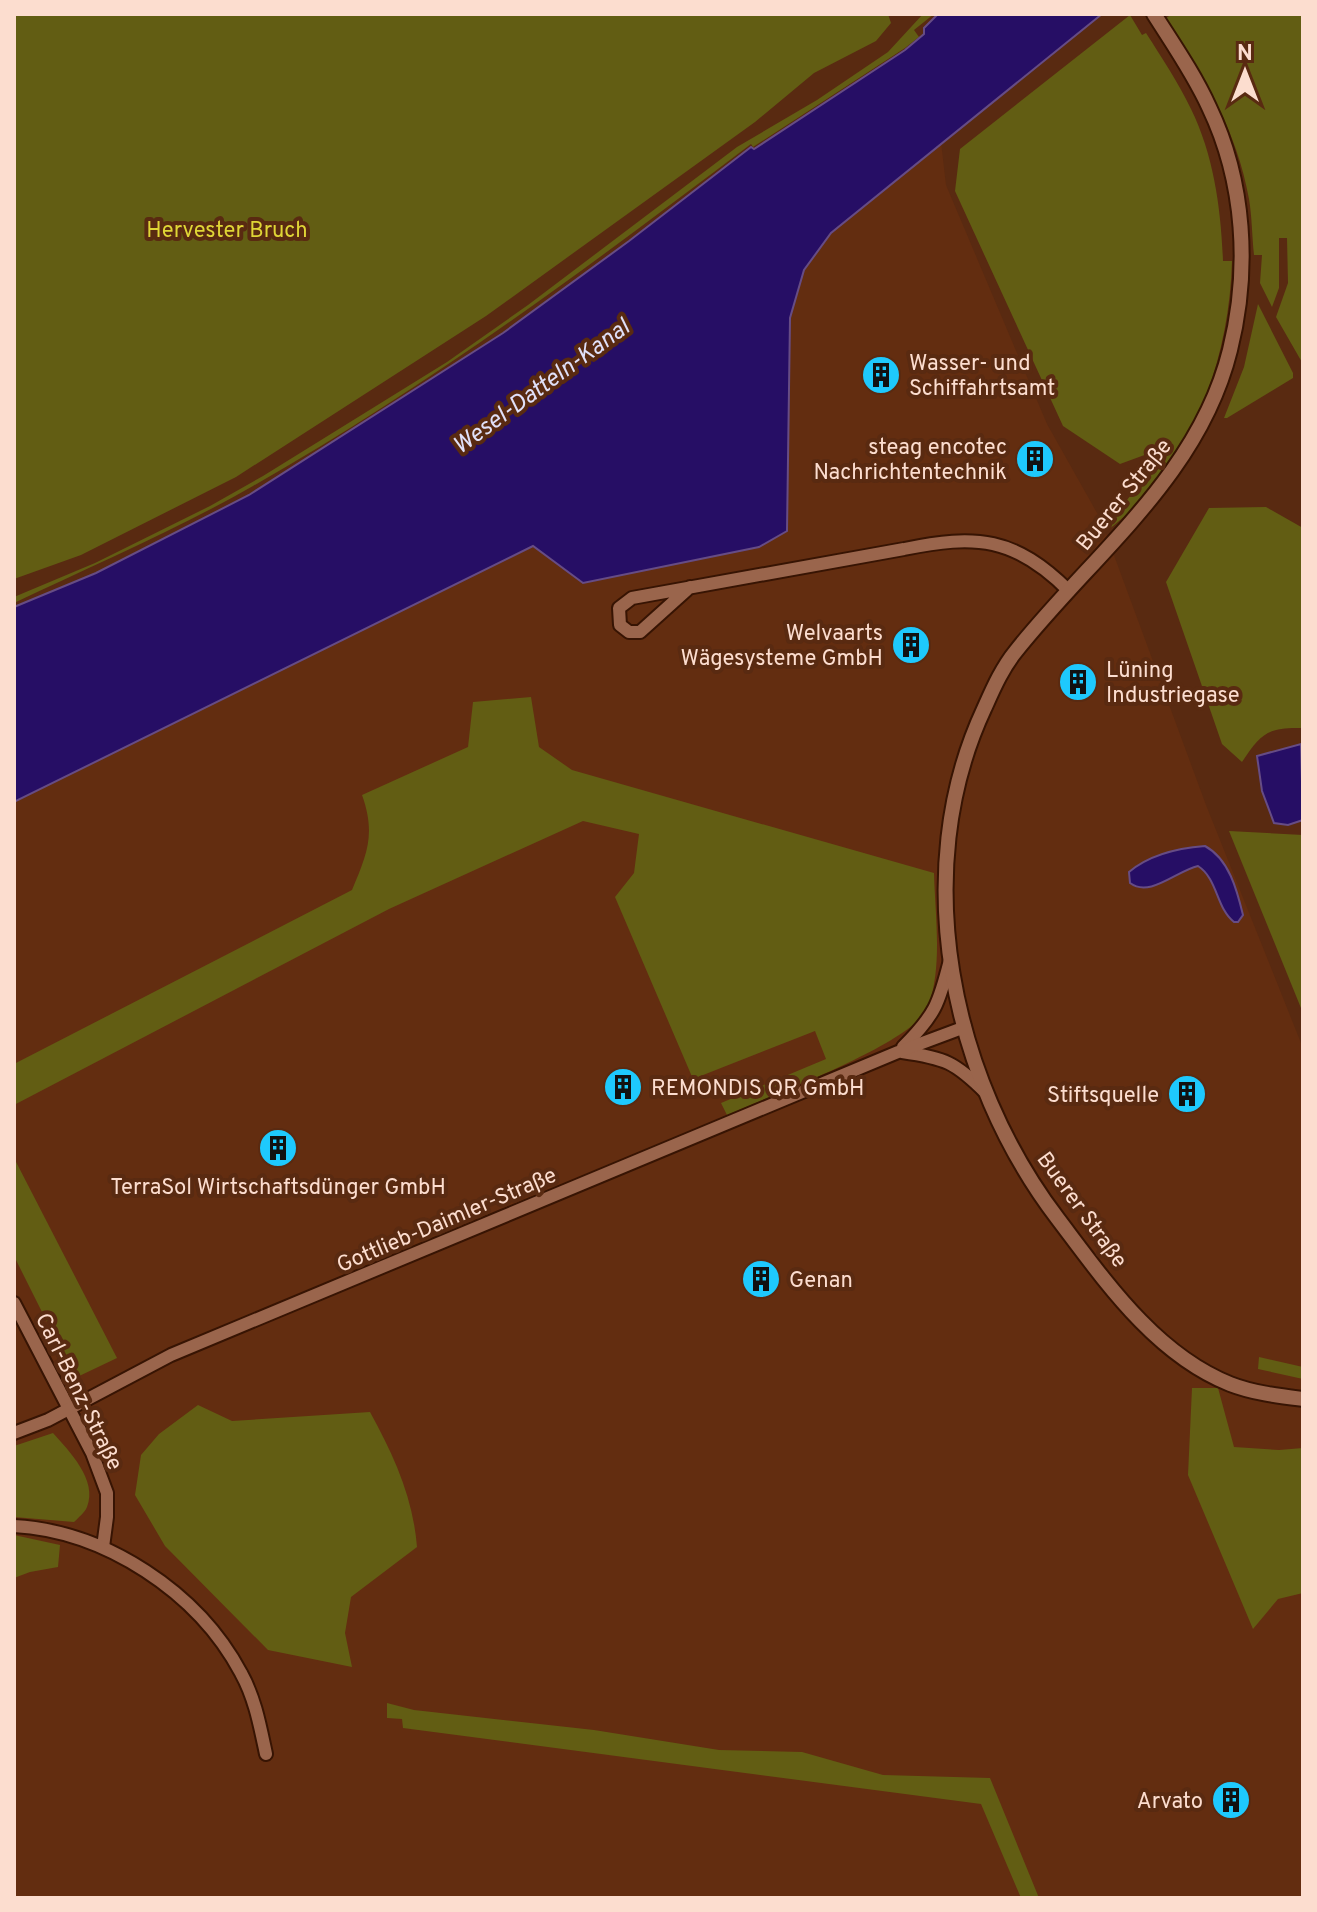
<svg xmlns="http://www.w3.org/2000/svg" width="1317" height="1912" font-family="Overpass,sans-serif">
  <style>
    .built { fill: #632d10 }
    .green { fill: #625d13 }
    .water { fill: #260e65; stroke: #664c85; stroke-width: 2 }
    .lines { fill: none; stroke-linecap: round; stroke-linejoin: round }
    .minor-casing { stroke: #371403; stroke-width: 16 }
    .tertiary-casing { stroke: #371403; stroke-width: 18 }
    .minor { stroke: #9a654c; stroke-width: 12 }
    .tertiary { stroke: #9a654c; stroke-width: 14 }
    .labels { text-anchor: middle; stroke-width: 8; stroke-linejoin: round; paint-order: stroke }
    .park-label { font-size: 22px; fill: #dfd536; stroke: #592a11 }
    .poi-label { font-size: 22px; fill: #fcddcf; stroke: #592a11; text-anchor: start }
    .street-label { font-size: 22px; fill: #fcddcf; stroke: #592a11 }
    .water-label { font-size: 24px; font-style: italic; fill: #e0e0f9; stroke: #592a11 }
  </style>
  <rect width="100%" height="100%" fill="#592a11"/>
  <path class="built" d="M941,142L946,185L1047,424L1101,520L1206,805L1303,1048V1898H14V802L533,546L790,318L804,270L830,233Z"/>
  <g class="green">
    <path d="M14,14H888L891,23L876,41L814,73L755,122L486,316L236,477L81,555L14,579Z"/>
    <path d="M923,14H934L914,30L919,37L905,48L753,147L751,144C590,266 429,386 253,486C176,530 94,565 14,603V597L95,563L210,506L263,476L447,362L528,305L737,147L817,100L888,52Z"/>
    <path d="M1172,14H1303V364L1276,317L1288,283L1287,238H1279V288L1272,307L1260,283L1262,255H1254C1252,236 1252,217 1249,199C1237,131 1203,74 1166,18Z"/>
    <path d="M1130,15L1142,35L1146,33C1162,58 1178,82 1191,109C1214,156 1221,209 1223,261H1232C1229,364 1191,466 1108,530L1101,520L1113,518L1169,446L1120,464L1063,426L955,191L960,149Z"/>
    <path d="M1258,304L1293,373V378L1227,418H1224L1244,367Z"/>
    <path d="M1266,507L1303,528V728C1268,727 1261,733 1242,762L1222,744L1166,582L1209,508Z"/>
    <path d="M531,697L539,747L572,770L934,873C935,915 943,966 928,1007C915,1043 767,1097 727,1115L721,1103L826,1059L815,1031L693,1079L615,897L634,873L639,834L583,821L389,909L14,1105V1064L352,890C367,854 376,834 362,795L468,747L473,702Z"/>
    <path d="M1229,831L1303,835V1013Z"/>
    <path d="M14,1158L117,1358L75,1378L14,1256Z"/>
    <path d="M1259,1357L1303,1367V1379L1258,1369Z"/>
    <path d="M1192,1388H1218L1234,1447L1279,1450L1303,1448V1593L1278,1599L1253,1629L1188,1475Z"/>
    <path d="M198,1405L232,1421L370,1412C394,1456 413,1497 417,1547L351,1597L345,1633L352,1667L268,1650L165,1546L135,1495L141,1455L159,1434Z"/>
    <path d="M53,1433C69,1451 98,1480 87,1507C85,1512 78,1518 74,1522L14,1517V1446Z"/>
    <path d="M14,1535L60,1545L58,1567L30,1572L14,1578Z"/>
    <path d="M387,1703L414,1710L594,1730L719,1750L802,1752L883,1775L990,1778L1039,1898H1021L981,1804L403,1728L402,1719L387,1718Z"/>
  </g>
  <g class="water">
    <path d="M938,14H1102L831,233L804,270L790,318L787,531L759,547L583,583L533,546L14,802V607L96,573L249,495L503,333L629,241L751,147L754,149L905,50L924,34V28Z"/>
    <path d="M1301,744L1303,820L1288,825L1274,823L1262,791L1257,756Z"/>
    <path d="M1205,846C1229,859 1237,890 1243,915L1238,922H1234C1216,908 1218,879 1198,866C1176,871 1150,898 1130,883L1129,872C1149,855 1179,848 1205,846Z"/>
  </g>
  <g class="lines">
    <g class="minor-casing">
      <g id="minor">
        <path d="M690,587L640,632H629L620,625L619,608L632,598L904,549C976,534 1015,537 1069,591"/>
        <path d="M903,1047C935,1015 939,1004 950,960"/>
        <path d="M902,1052C945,1058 955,1062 986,1093"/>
        <path d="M14,1303L92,1453L107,1493V1517L103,1547"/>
        <path d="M14,1433L48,1420L171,1355L898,1052L965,1027"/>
        <path d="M14,1526C105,1531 198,1592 241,1673C255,1698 260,1726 266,1754"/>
      </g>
    </g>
    <g class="tertiary-casing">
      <path id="tertiary" d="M1154,14C1173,44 1194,74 1209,107C1245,182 1250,270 1230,350C1199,476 1093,554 1016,651C1002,668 993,689 984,709C908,872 951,1079 1058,1219C1105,1281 1155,1354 1230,1384C1253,1393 1279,1396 1303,1399"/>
    </g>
    <use href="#minor" class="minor"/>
    <use href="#tertiary" class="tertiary"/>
  </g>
  <defs>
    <g id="building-disc" transform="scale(2)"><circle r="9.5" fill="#1ec9fd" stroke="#592a11"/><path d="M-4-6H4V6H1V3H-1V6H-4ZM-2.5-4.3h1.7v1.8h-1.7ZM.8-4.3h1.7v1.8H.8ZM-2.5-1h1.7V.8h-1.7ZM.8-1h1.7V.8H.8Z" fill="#111"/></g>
  </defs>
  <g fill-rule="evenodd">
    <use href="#building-disc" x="881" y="375"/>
    <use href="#building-disc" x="1035" y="459"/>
    <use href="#building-disc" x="911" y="645"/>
    <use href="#building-disc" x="1078" y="682"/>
    <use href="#building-disc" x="623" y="1087"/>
    <use href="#building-disc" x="1187" y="1094"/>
    <use href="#building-disc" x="278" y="1148"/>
    <use href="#building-disc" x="761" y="1279"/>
    <use href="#building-disc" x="1231" y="1800"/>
  </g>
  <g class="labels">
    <g class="park-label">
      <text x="227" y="237">Hervester Bruch</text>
    </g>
    <g class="poi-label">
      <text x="909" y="370">Wasser- und<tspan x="909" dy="25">Schiffahrtsamt</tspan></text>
      <text x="1007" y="454" text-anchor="end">steag encotec<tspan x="1007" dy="25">Nachrichtentechnik</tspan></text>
      <text x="883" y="640" text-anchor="end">Welvaarts<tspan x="883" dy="25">Wägesysteme GmbH</tspan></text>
      <text x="1106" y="677">Lüning<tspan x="1106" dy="25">Industriegase</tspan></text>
      <text x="651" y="1095">REMONDIS QR GmbH</text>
      <text x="1159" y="1102" text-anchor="end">Stiftsquelle</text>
      <text x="278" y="1194" text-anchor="middle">TerraSol Wirtschaftsdünger GmbH</text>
      <text x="789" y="1287">Genan</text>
      <text x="1203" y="1808" text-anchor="end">Arvato</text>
    </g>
    <g class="street-label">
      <text transform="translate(1123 494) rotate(-51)" y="8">Buerer Straße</text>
      <text transform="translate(1083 1209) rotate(54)" y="8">Buerer Straße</text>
      <text transform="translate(446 1219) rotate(-23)" y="8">Gottlieb-Daimler-Straße</text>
      <text transform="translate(80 1391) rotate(64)" y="8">Carl-Benz-Straße</text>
    </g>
    <g class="water-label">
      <text transform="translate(541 386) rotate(-36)" y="8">Wesel-Datteln-Kanal</text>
    </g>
  </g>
  <rect width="1317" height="1912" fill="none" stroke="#fcddcf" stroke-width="32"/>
  <g transform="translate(1245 72)" stroke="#592a11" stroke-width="6" paint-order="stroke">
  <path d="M0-6L14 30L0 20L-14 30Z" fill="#fcddcf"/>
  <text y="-12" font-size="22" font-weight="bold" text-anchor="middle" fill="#fcddcf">N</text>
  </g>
</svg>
